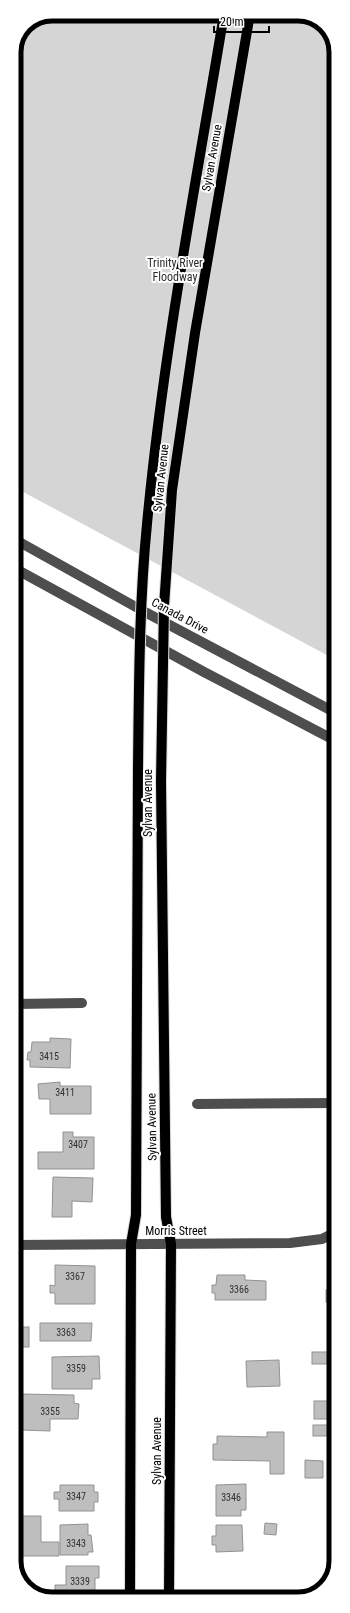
<svg xmlns="http://www.w3.org/2000/svg" width="350" height="1613" font-family="'Roboto Condensed',sans-serif">
  <style>
    .green { fill: #d5d5d5 }
    .building { fill: #bebebe; stroke: #929292 }
    .lines { fill: none; stroke-linecap: round; stroke-linejoin: round }
    .major-casing { stroke: #dbdbdb; stroke-width: 12 }
    .minor { stroke: #4e4e4e; stroke-width: 10 }
    .major { stroke: #000; stroke-width: 10 }
    .major-bridge-casing { stroke: #dbdbdb; stroke-width: 12; stroke-linecap: butt }
    .major-bridge { stroke: #000; stroke-width: 10 }
    .labels { text-anchor: middle; stroke-width: 4; stroke-linejoin: round; paint-order: stroke }
    .number-label { font-size: 10px; fill: #303030 }
    .street-label { font-size: 12px; fill: #000; stroke: #fff }
    .park-label { font-size: 12px; fill: #2c2c2c; stroke: #fff }
    .rim { fill: none; stroke: #000; stroke-width: 5 }
  </style>
  <rect width="100%" height="100%" fill="#fff"/>
  <path class="green" d="M52,14H303L325,25L336,47V660L14,487V52L25,25Z"/>
  <g class="building">
    <path d="M50,1038L71,1039L70,1068L30,1067V1060H27L28,1052H31L32,1042H50Z"/>
    <path d="M60,1082V1086H91V1114H50V1099H39L38,1084Z"/>
    <path d="M63,1132H73V1137H94V1169H38V1152H63Z"/>
    <path d="M53,1177L93,1178L92,1202L72,1201V1217H52Z"/>
    <path d="M55,1265L95,1266V1304H55V1293H50V1285L55,1286Z"/>
    <path d="M217,1275H245V1280L266,1281V1300H215V1293H212V1285H216Z"/>
    <rect x="326" y="1290" width="10" height="12"/>
    <path d="M40,1323H92L91,1341H40Z"/>
    <rect x="20" y="1327" width="9" height="20"/>
    <rect x="312" y="1352" width="24" height="12"/>
    <path d="M99,1356L100,1379H92V1389H52V1357Z"/>
    <path d="M279,1360L280,1386L247,1387L246,1361Z"/>
    <path d="M21,1394L74,1395V1403L79,1404L78,1419H50V1431L21,1430Z"/>
    <rect x="314" y="1401" width="21" height="18"/>
    <rect x="313" y="1425" width="19" height="11"/>
    <path d="M267,1432H284V1474H270V1461L213,1460V1444H217V1436L267,1437Z"/>
    <path d="M305,1460L323,1461V1478H305Z"/>
    <path d="M246,1484V1510H241V1516H216V1485Z"/>
    <path d="M60,1485H94V1492H98V1502H94V1511H59V1499H54V1492H60Z"/>
    <path d="M16,1516H41V1542H59V1556H16Z"/>
    <path d="M265,1523L277,1524L276,1535L264,1534Z"/>
    <path d="M88,1524V1535H91L93,1552H88V1555H60V1525Z"/>
    <path d="M216,1525H242L243,1551L216,1552V1545H212V1536H216Z"/>
    <path d="M66,1566H99V1578H95V1599H55V1585H66Z"/>
  </g>
  <g class="lines">
    <g class="major-casing">
      <g id="major">
        <path d="M161,781L166,1217L171,1244L169,1599"/>
        <path d="M130,1599L131,1244L136,1215L138,768"/>
      </g>
    </g>
    <g class="minor">
      <path d="M14,539L143,611L336,713"/>
      <path d="M14,568L204,672L336,741"/>
      <path d="M14,1004L82,1003"/>
      <path d="M197,1104L336,1103"/>
      <path d="M14,1245L290,1243L322,1239L336,1232"/>
    </g>
    <use href="#major" class="major"/>
    <g class="major-bridge-casing">
      <g id="major-bridge">
        <path d="M138,768C139,686 139,605 147,524C163,353 196,183 224,14"/>
        <path d="M161,781L164,606L172,490L195,333L250,14"/>
      </g>
    </g>
    <use href="#major-bridge" class="major-bridge"/>
  </g>
  <g class="labels">
    <g class="number-label">
      <text x="49" y="1060">3415</text>
      <text x="65" y="1096">3411</text>
      <text x="78" y="1148">3407</text>
      <text x="75" y="1280">3367</text>
      <text x="239" y="1293">3366</text>
      <text x="66" y="1336">3363</text>
      <text x="76" y="1372">3359</text>
      <text x="50" y="1415">3355</text>
      <text x="76" y="1500">3347</text>
      <text x="231" y="1501">3346</text>
      <text x="76" y="1547">3343</text>
      <text x="80" y="1585">3339</text>
    </g>
    <g class="street-label">
      <text transform="translate(212 158) rotate(-80)" y="4">Sylvan Avenue</text>
      <text transform="translate(161 478) rotate(-84)" y="4">Sylvan Avenue</text>
      <text transform="translate(180 616) rotate(28)" y="4">Canada Drive</text>
      <text transform="translate(148 803) rotate(-90)" y="4">Sylvan Avenue</text>
      <text transform="translate(152 1127) rotate(-91)" y="4">Sylvan Avenue</text>
      <text x="176" y="1235">Morris Street</text>
      <text transform="translate(157 1451) rotate(-90)" y="4">Sylvan Avenue</text>
    </g>
    <g class="park-label">
      <text x="175" y="267">Trinity River<tspan x="175" dy="14">Floodway</tspan></text>
    </g>
  </g>
  <path d="M0 0H350V1613H0ZM52 21H298A31 31 0 0 1 329 52V1561A31 31 0 0 1 298 1592H52A31 31 0 0 1 21 1561V52A31 31 0 0 1 52 21Z" fill="#fff" fill-rule="evenodd"/>
  <path class="rim" d="M52 21H298A31 31 0 0 1 329 52V1561A31 31 0 0 1 298 1592H52A31 31 0 0 1 21 1561V52A31 31 0 0 1 52 21Z"/>
  <path d="M214 26v6h55v-6" fill="none" stroke="#000000" stroke-width="2"/>
  <text x="220" y="26" font-size="12" fill="#000000" stroke="#ffffff" stroke-width="3" paint-order="stroke">20 m</text>
</svg>
